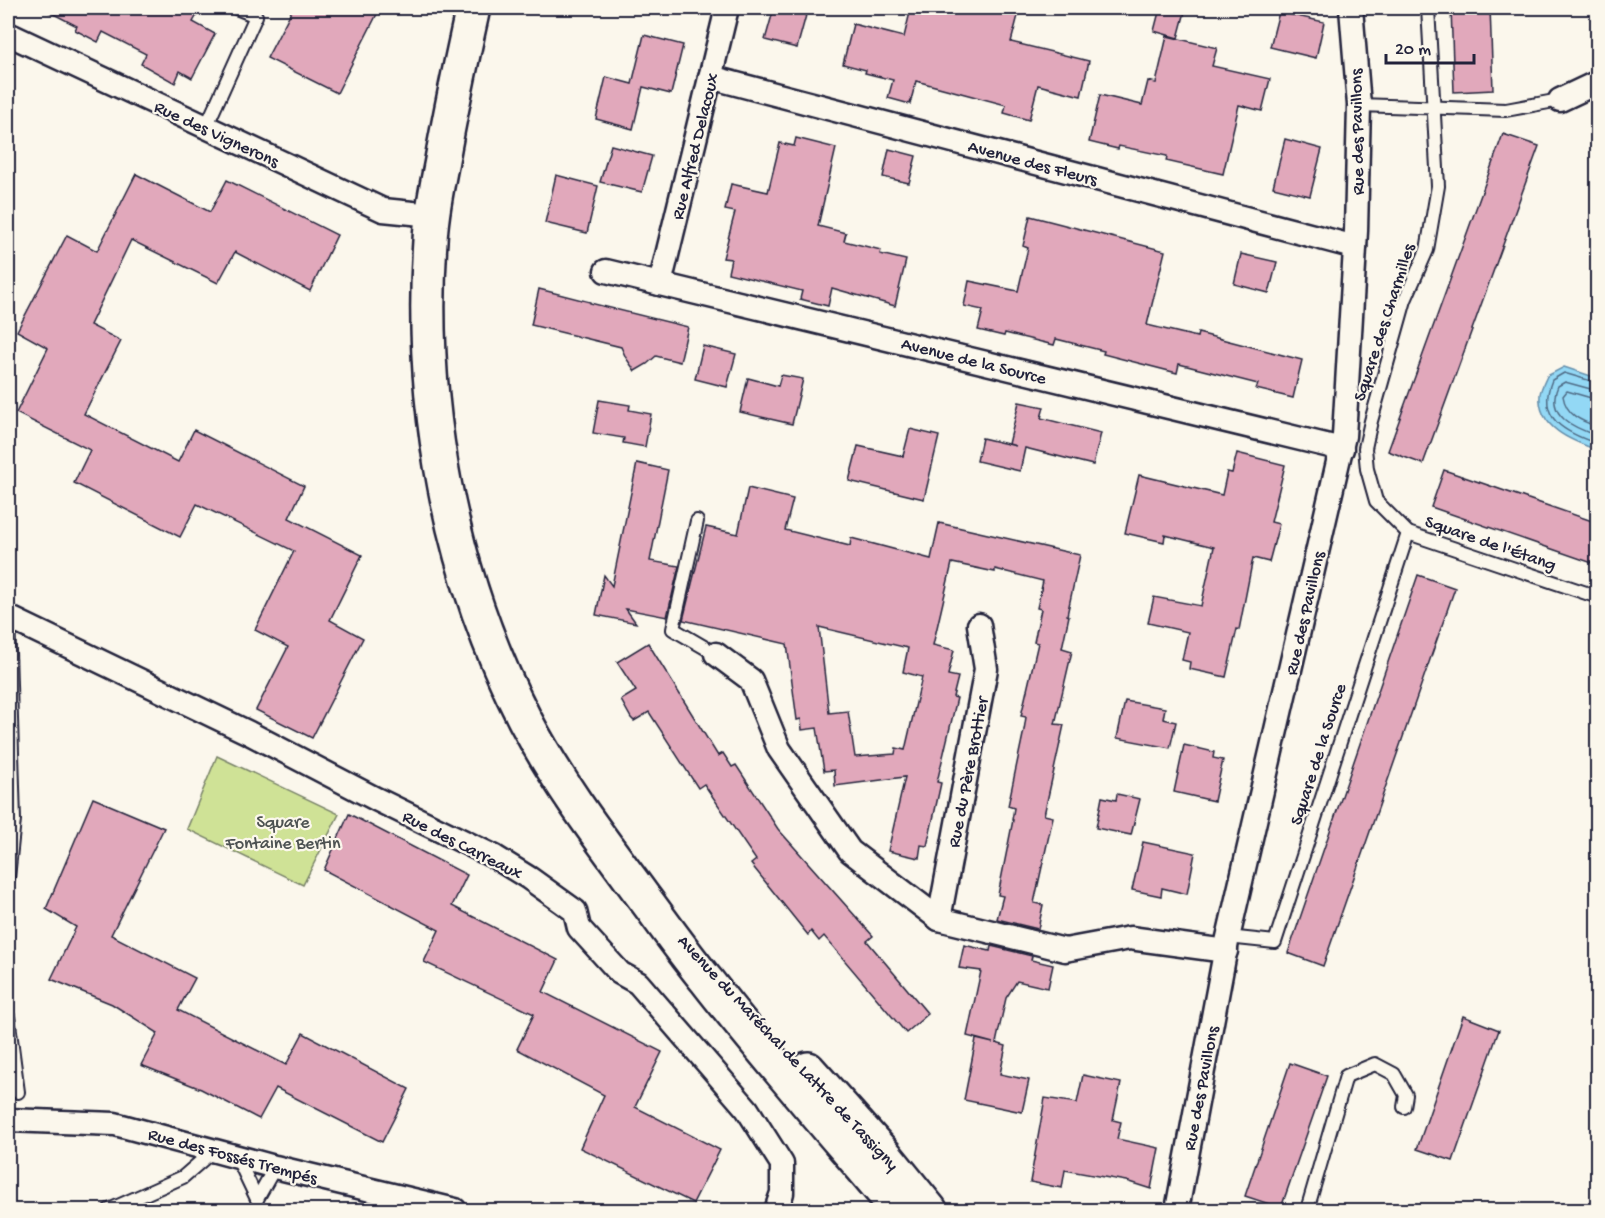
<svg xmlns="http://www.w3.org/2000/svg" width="1605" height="1218" font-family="'Gochi Hand',sans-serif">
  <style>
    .green { fill: #cfe296; stroke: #788268; stroke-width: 1.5 }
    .water { fill: #93d8f5; stroke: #668fab; stroke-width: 1.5 }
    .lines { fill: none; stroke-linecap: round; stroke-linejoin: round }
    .shore { stroke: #4f6b85; stroke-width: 1.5 }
    .building { fill: #e1a8bb; stroke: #22223b; stroke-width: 1.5; fill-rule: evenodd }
    .lane-casing { stroke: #22223b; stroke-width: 16 }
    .street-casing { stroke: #22223b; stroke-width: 27 }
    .secondary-casing { stroke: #22223b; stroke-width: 38 }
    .lane { stroke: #fbf7ec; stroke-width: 12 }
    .street { stroke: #fbf7ec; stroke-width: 22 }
    .secondary { stroke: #fbf7ec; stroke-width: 33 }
    .labels { text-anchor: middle; stroke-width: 4.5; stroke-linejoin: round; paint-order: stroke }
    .street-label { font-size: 18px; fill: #22223b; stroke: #fbf7ec }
    .park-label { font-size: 18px; fill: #4d5252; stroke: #fbf7ec }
  </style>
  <rect width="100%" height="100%" fill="#fbf7ec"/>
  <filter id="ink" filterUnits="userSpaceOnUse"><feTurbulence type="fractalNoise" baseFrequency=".0167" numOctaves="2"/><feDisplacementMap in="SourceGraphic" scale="12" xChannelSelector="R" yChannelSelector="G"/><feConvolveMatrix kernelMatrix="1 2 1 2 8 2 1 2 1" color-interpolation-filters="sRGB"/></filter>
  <g filter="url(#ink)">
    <path class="green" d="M217,756L339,814L303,885L187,829Z"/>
    <path class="water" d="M1564,367L1597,378V450C1572,441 1537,428 1540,394C1541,388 1545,381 1547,376Z"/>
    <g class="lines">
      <g class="shore">
        <path d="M1598,383L1564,373L1552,380C1536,419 1566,433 1598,444"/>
        <path d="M1598,391L1565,382L1558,386C1545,416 1574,428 1598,436"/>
        <path d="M1598,400L1567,391L1563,396C1566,415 1581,421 1598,427"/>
      </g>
    </g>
    <g class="building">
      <path d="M42,8H201L193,22L215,34L192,78L180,71L175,83L141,64L146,54L103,32L98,42L75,30L77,26Z"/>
      <path d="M293,8H380L337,93L267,58Z"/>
      <path d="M774,8H808L797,48L765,40Z"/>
      <path d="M911,8H1020L1011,42L1089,61L1081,96L1038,85L1029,120L1004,113L1006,105L916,81L910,104L888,98L893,80L865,73L866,70L843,64L853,24L904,37Z"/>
      <path d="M1160,8H1186L1178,38L1154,31Z"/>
      <path d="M1451,8H1490L1493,90L1454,92Z"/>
      <path d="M1279,12L1324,22L1316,58L1270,47Z"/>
      <path d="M644,35L683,45L671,94L643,87L633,129L596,119L606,77L632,84Z"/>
      <path d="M1167,36L1217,48L1212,66L1270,79L1262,111L1239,105L1223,174L1166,161L1167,156L1119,146L1118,149L1089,142L1100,95L1142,105L1148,81L1156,83Z"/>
      <path d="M1503,134L1539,146L1423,464L1388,451Z"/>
      <path d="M796,138L836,148L818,226L846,233L844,241L881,250L880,254L906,260L895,306L832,288L828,306L800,299L802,291L728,273L731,259L723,258L735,212L725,210L731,184L768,192L780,143L794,146Z"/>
      <path d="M1285,139L1322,149L1310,196L1273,187Z"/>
      <path d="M611,145L652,156L642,192L600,182Z"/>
      <path d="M889,149L916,156L909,183L883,177Z"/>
      <path d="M136,174L210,212L227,180L337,235L310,291L235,252L218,283L131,240L90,325L121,341L84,414L178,462L194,430L304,486L289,518L362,555L330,620L363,638L312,738L256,710L288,647L255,630L294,551L197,504L180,537L74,483L90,450L16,413L48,348L17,331L67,235L97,251Z"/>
      <path d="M556,175L598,186L587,233L545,223Z"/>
      <path d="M1030,216L1165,251L1147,325L1197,337L1198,333L1302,360L1293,398L1256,389L1258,384L1179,364L1177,373L1103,354L1104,351L1056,339L1054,345L1005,333L1004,336L978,330L983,310L964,306L969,281L1018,291L1028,248L1023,246Z"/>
      <path d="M1241,254L1277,262L1269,293L1234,284Z"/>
      <path d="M539,289L590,302V303L688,327L680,362L656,356L647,364L635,371L626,358L621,347L531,325Z"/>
      <path d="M703,346L736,354L727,387L695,379Z"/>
      <path d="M781,375L803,379L792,424L740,412L748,378L778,386Z"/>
      <path d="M599,400L630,405L629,410L651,414L645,447L623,443L624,438L593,433Z"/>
      <path d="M1019,402L1044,407L1041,418L1101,433L1093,465L1025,448L1020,471L977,461L982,438L1016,446L1009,444Z"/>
      <path d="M910,429L939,436L924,499L849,481L858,446L903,456Z"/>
      <path d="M1237,453L1285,465L1271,522L1279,524L1269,562L1253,558L1239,630L1237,629L1226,677L1189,669L1190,662L1182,660L1188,632L1148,623L1154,597L1201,606L1214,547L1165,535L1164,542L1125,533L1139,475L1222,495L1227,472L1232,473Z"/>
      <path d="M637,463L668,470L650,561L679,566L667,617L626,609L636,623L596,615L604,575L612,586Z"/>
      <path d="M1444,470L1598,523V565L1431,507Z"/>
      <path d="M748,488L793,499L785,530L850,546L851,538L931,559L939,523L1080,555L1067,615L1069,616L1062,648L1072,651L1055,724L1064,725L1044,815L1053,817L1034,903L1043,905L1038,929L997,919L1003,896L998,895L1013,820H1012L1014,808L1008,806L1024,730L1026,717L1021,716L1038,643L1034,642L1041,609L1037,608L1043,581L995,569V572L952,563L933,645L954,650L948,675L958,677L953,697L957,698L937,782L941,783L934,815L927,846L921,845L919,858L888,851L905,777L835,786L834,770L824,771L817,728L802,730L801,719L797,720L787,644L683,620L706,527L738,534ZM819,627L908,648L903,672L922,677L905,750L896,748L895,754L855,757L848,711L829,713Z"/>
      <path d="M1418,575L1455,588L1323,966L1288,953Z"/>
      <path d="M648,643L718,756L723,753L732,767L736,765L778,829L873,936L867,941L928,1014L906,1033L824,936L819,941L811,931L808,935L751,864L756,860L704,784L698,788L649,712L634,721L631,718L621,700L636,691L617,662Z"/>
      <path d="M1125,701L1165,708L1163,719L1176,722L1170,748L1117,738Z"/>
      <path d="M1184,745L1214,752L1213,758L1223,760L1214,801L1174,792Z"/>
      <path d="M1117,794L1140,799L1131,835L1096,828L1102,797L1116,800Z"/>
      <path d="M93,798L164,828L111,935L195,978L178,1010L286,1065L303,1033L409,1089L382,1142L276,1088L259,1119L201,1089L141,1065L158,1033L112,1004L51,979L76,927L46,909Z"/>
      <path d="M349,814L467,875L452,906L558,960L543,992L662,1052L635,1107L720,1150L693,1203L580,1148L604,1095L517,1049L534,1014L424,962L439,930L324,870Z"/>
      <path d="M1143,842L1195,853L1187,894L1162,888L1161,896L1132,890Z"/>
      <path d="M964,945L990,951L991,946L1032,956L1031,960L1053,965L1048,988L1017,981L1006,998L996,1043L1006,1046L1000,1074L1029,1080L1022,1112L964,1100L976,1039L993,1043L967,1036L981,971L959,968Z"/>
      <path d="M1463,1016L1499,1030L1453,1161L1417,1149Z"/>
      <path d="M1290,1063L1327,1076L1281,1208L1245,1196Z"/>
      <path d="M1083,1075L1121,1083L1113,1120L1121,1122L1117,1139L1159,1148L1151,1189L1126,1181L1065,1170L1062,1188L1030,1182L1045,1098L1077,1103Z"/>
    </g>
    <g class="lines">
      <g class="lane-casing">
        <g id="lane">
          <path d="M1428,8L1438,186L1427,250L1405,300L1371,421L1365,448L1367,469L1376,501L1408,533L1598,597"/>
          <path d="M1359,105L1506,110L1560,100"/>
          <path d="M206,127L256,16L236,8"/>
          <path d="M697,521L673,629L716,654"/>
          <path d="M8,878L14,820L8,617"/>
          <path d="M1228,937L1275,942L1408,533"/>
          <path d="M8,1016L18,1092"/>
          <path d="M237,1157L257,1199"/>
          <path d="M257,1199L275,1167"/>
          <path d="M109,1210L183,1177L214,1150"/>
          <path d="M1307,1210L1346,1076L1375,1064L1394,1074L1406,1095L1404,1107"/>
        </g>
      </g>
      <g class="street-casing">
        <g id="street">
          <path d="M8,34L383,210L432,215"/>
          <path d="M710,77L1355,247"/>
          <path d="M1560,100L1598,82"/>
          <path d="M606,271L1342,449"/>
          <path d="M660,284L727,8"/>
          <path d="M8,617L249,733L376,799L495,857L529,878L575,911L579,928L620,973L638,983L747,1109L782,1164V1193L776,1210"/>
          <path d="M716,654L751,680L779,749L850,851L939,919L1065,950L1130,938L1226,951"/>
          <path d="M939,919L986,669L979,625"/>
          <path d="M8,1120L115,1124L275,1167L455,1210"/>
          <path d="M1177,1210L1227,942L1344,436L1356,231L1359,105L1351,8"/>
        </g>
      </g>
      <g class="secondary-casing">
        <g id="secondary">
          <path d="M473,8C462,58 451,109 442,160C437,187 431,213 430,241C419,405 449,572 525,720C558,783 600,838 642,895C663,923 684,953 707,981C768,1059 834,1134 898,1210"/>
          <path d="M808,1069L886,1156L930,1210"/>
        </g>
      </g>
      <use href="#lane" class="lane"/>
      <use href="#street" class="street"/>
      <use href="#secondary" class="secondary"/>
    </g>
  </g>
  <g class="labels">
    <g class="street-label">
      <text transform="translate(1356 132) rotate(-91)" y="6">Rue des Pavillons</text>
      <text transform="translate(217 133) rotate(25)" y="6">Rue des Vignerons</text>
      <text transform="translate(694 146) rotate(-76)" y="6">Rue Alfred Delacoux</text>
      <text transform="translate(1033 162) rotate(15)" y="6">Avenue des Fleurs</text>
      <text transform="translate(1383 322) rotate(-72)" y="6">Square des Charmilles</text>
      <text transform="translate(974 360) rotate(14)" y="6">Avenue de la Source</text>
      <text transform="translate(1491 542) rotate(19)" y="6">Square de l'Étang</text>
      <text transform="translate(1304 613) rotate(-77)" y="6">Rue des Pavillons</text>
      <text transform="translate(1317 754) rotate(-72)" y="6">Square de la Source</text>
      <text transform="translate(967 772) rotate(-79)" y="6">Rue du Père Brottier</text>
      <text transform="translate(463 844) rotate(27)" y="6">Rue des Carreaux</text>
      <text transform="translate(789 1052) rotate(47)" y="6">Avenue du Maréchal de Lattre de Tassigny</text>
      <text transform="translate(1200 1088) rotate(-79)" y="6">Rue des Pavillons</text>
      <text transform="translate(233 1155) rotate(15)" y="6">Rue des Fossés Trempés</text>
    </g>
    <g class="park-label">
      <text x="283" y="827">Square<tspan x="283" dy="21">Fontaine Bertin</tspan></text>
    </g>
  </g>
  <rect width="1605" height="1218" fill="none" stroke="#fbf7ec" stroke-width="30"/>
  <rect x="15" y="15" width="1575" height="1188" fill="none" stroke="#22223b" stroke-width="2" filter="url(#ink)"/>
  <path d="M1386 54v9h88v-9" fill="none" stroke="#22223b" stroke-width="3"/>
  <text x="1395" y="54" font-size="18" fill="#22223b" stroke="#fbf7ec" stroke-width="4.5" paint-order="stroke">20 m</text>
</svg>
